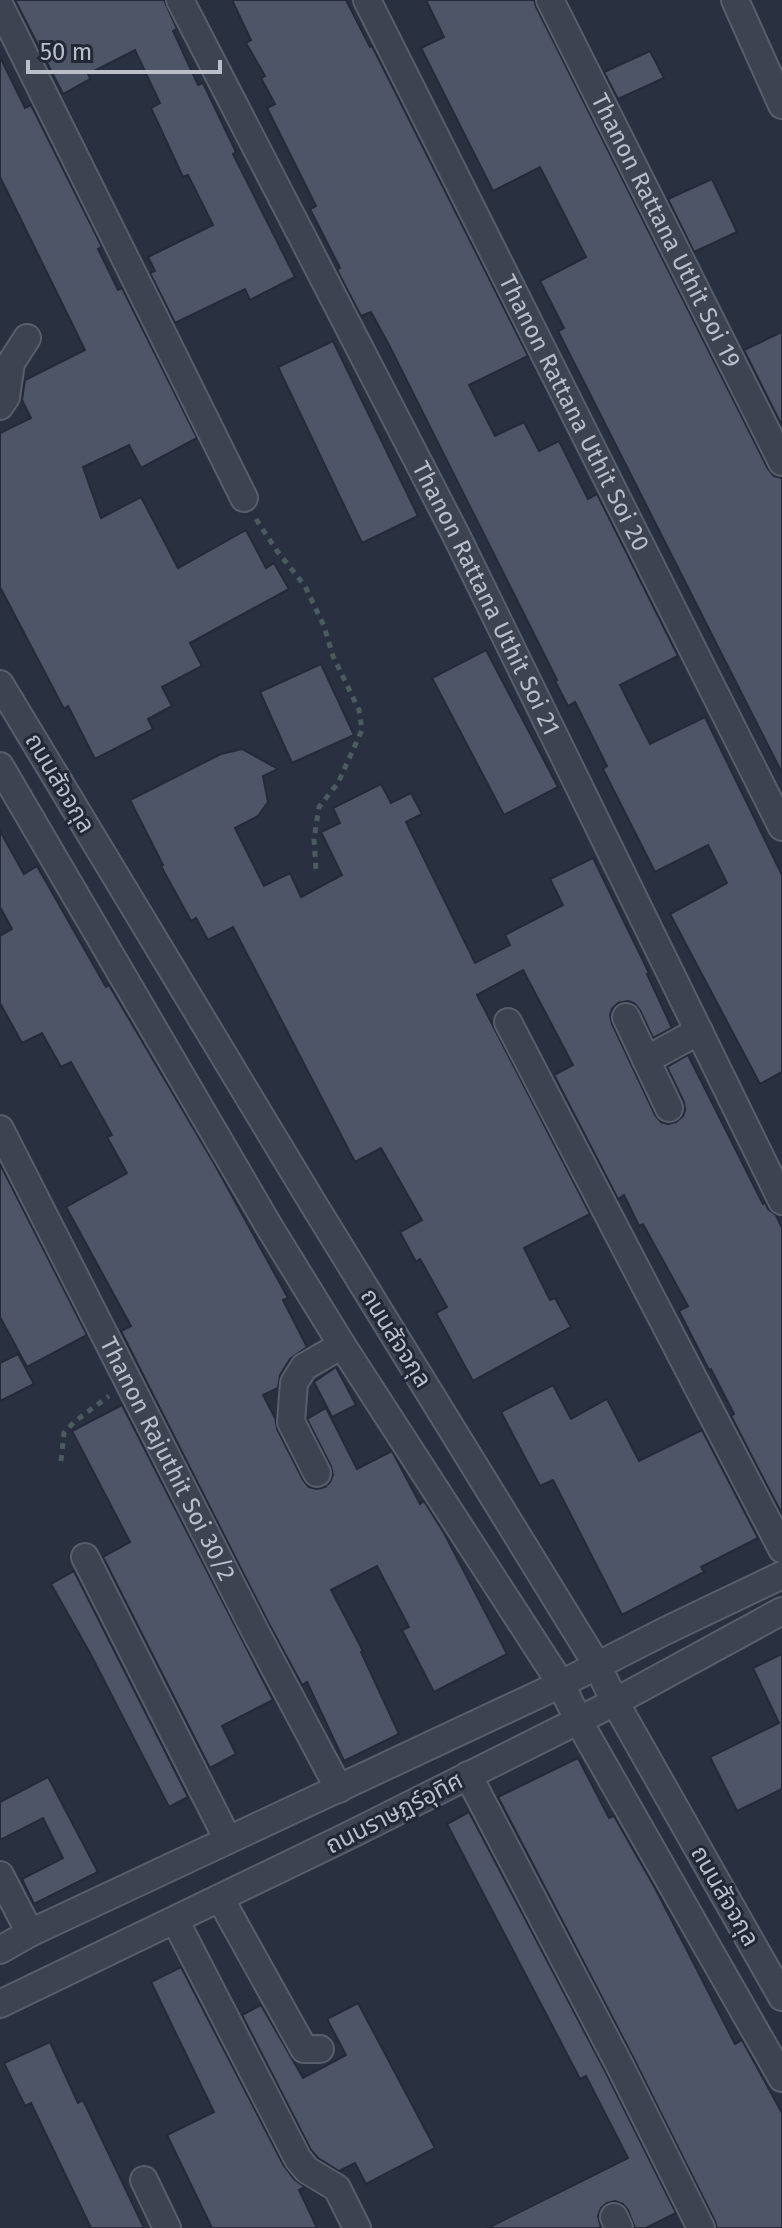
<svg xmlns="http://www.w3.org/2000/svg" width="782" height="2228" font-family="'Fira Sans','Noto Sans Thai',sans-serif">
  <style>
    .building { fill: #4e5567; stroke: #242a38; stroke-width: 2 }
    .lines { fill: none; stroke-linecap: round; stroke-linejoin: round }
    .minor-casing { stroke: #585e6b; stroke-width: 30 }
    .path { stroke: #4b5b60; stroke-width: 5; stroke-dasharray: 6 6; stroke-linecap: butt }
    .minor { stroke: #3d4350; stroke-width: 26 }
    .labels { text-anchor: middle; stroke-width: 6; stroke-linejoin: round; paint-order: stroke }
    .street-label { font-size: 24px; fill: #babfca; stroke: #222836 }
  </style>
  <rect width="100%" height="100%" fill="#293040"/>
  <g class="building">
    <path d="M15,0H164L177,29L173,31L198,85L203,83L236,152L233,154L295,277L250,300L245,289L175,323L150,273L155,271L148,257L213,225L188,175L183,177L151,108L160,103L135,50L88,74L90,79L63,94Z"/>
    <path d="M232,0H346L370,47L372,46L528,356L469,385L495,436L524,422L539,451L559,441L588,499L597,494L678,656L620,685L650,744L705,717L782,875V1072L760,1084L670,914L727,883L708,845L655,872L603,769L607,766L575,702L568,706L555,681L557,680L388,343L371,312L361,316L337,270L340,268L310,209L316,206L267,108L275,104L261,78L265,76L246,43L251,40Z"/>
    <path d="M426,0H534L536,7L768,469L774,476L782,478V773L558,331L564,328L540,281L586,257L540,167L493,191L421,48L444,37Z"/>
    <path d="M650,51L664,78L618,99L604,72Z"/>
    <path d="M0,57L25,108L31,105L102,247L98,249L118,290L122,288L197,438L141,468L129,445L83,467L101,518L141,497L178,568L246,530L266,568L274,563L289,589L190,643L202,666L162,687L172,706L148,719L153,729L95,759L68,706L64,709L0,587V433L31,418L22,400L25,380L85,350L0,177Z"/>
    <path d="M712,179L737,232L694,252L668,199Z"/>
    <path d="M782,332V426L744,350Z"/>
    <path d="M333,341L418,516L362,543L278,367Z"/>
    <path d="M486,650L558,787L504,815L432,678Z"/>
    <path d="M321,664L354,735L292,763L260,692Z"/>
    <path d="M242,749L278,769L263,776L268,802L258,816L235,828L264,886L290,873L301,897L342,875L321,832L340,823L333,808L381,784L391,803L411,793L422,814L406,822L475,963L510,945L505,935L563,905L550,879L593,858L649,973L647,974L672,1028L653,1038L640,1010L634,1003L628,1001L618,1003L612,1009L610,1015L612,1024L655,1115L661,1122L668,1124L676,1122L683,1116L685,1110L684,1102L667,1067L688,1055L763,1204L765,1202L768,1209L776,1215L782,1228V1514L731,1416L734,1414L711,1369L709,1370L679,1311L688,1306L643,1224L639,1226L624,1195L618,1199L554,1075L573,1065L523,970L477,995L590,1214L524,1248L550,1300L555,1298L571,1327L473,1381L436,1313L447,1307L420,1259L416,1262L400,1232L422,1220L381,1148L355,1162L233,927L208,940L196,918L191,921L161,866L163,865L130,800L221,754Z"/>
    <path d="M0,831L24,874L37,866L106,987L109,985L215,1165L288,1298L283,1300L307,1347L290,1359L280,1375L278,1388L263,1395L275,1418L277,1429L303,1480L309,1487L317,1489L325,1487L330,1482L333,1475L331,1466L307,1419L326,1408L357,1469L392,1451L420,1504L424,1501L444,1533L507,1654L434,1692L402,1630L409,1627L377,1566L331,1590L363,1651L361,1652L399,1734L344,1761L307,1682L302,1685L268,1622L121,1331L131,1326L66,1207L127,1173L107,1137L112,1135L71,1062L61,1067L42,1033L22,1043L0,1003V936L12,929L0,907Z"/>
    <path d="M0,1164L87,1335L27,1367L0,1317Z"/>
    <path d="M18,1354L34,1384L0,1401V1363Z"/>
    <path d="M336,1367L356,1405L332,1417L314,1382Z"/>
    <path d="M553,1385L571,1419L607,1399L639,1461L702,1430L758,1538L701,1567L704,1572L622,1615L553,1480L540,1486L501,1412Z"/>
    <path d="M122,1405L273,1700L222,1726L236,1754L210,1768L103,1557L130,1542L72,1431Z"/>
    <path d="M74,1571L188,1797L169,1807L90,1653L51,1584Z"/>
    <path d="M782,1654V1789L737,1811L710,1757L779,1723L753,1668Z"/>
    <path d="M578,1758L609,1818L614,1816L655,1888L735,2044L742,2040L782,2113V2228H717L715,2221L634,2059L498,1797Z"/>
    <path d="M48,1777L98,1872L34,1904L22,1879L63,1858L43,1818L0,1840V1802Z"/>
    <path d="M469,1812L606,2073L676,2213L646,2228H635L628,2210L623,2204L615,2201L607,2203L601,2208L598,2216L601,2228H488L628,2158L586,2076L580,2079L447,1824Z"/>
    <path d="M181,1967L284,2166L295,2180L305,2187L299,2190L317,2228H212L167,2135L214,2112L151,1982Z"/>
    <path d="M358,2003L435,2148L366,2184L355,2163L339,2171L318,2158L311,2150L242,2015L261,2005L303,2078L346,2055L327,2019Z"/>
    <path d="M50,2042L78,2103L83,2100L144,2228H91L31,2103L25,2106L4,2063Z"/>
  </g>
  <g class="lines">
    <g class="minor-casing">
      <g id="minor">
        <path id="s1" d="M180,0L455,533L782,1201"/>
        <path id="s2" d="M367,0L782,827"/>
        <path id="s3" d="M550,0L782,462"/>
        <path d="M735,0L782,105"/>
        <path d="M0,6L244,498"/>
        <path d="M0,406L6,397L11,363L27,338"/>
        <path d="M0,684L314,1205L597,1665L615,1702L782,1997"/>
        <path d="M0,766L270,1228L342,1345L561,1684L578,1720L782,2078"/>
        <path d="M626,1017L669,1108"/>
        <path d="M508,1022L782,1549"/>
        <path d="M646,1060L699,1031"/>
        <path id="s4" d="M0,1129L254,1629L339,1789"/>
        <path d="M317,1473L291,1422L294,1383L304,1367L342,1345"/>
        <path d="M85,1557L228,1840"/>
        <path d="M468,1775L620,2066L701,2228"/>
        <path d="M0,1875L30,1933"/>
        <path d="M220,1898L304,2049H320"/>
        <path d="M175,1920L298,2159L307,2170L337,2188L357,2228"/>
        <path d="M0,1950L30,1933L561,1684L665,1631L782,1575"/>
        <path d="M0,2004L352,1834L615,1702L782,1611"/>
        <path d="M144,2180L167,2228"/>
        <path d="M614,2217L619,2228"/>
      </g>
    </g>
    <g class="path">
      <path d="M256,519L277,551L305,586L324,626L333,656L359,710L362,730L338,783L319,807L314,839L316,870"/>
      <path d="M61,1461L64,1433L74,1422L109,1396"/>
    </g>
    <use href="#minor" class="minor"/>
  </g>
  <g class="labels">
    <g class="street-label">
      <text dy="8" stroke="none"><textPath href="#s3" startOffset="258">Thanon Rattana Uthit Soi 19</textPath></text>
      <text dy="8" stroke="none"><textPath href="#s2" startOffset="462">Thanon Rattana Uthit Soi 20</textPath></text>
      <text dy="8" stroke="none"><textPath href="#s1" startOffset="672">Thanon Rattana Uthit Soi 21</textPath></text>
      <text transform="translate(60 783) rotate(59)" y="8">ถนนสัจจกุล</text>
      <text transform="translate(396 1338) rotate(58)" y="8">ถนนสัจจกุล</text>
      <text dy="8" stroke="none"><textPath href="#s4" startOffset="370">Thanon Rajuthit Soi 30/2</textPath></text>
      <text transform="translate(394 1813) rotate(-27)" y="8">ถนนราษฏร์อุทิศ</text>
      <text transform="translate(725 1896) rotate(60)" y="8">ถนนสัจจกุล</text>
    </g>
  </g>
  <path d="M28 60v12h192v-12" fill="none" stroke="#babfca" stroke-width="4"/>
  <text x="40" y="60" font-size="24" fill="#babfca" stroke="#222836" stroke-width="6" paint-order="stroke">50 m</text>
</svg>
